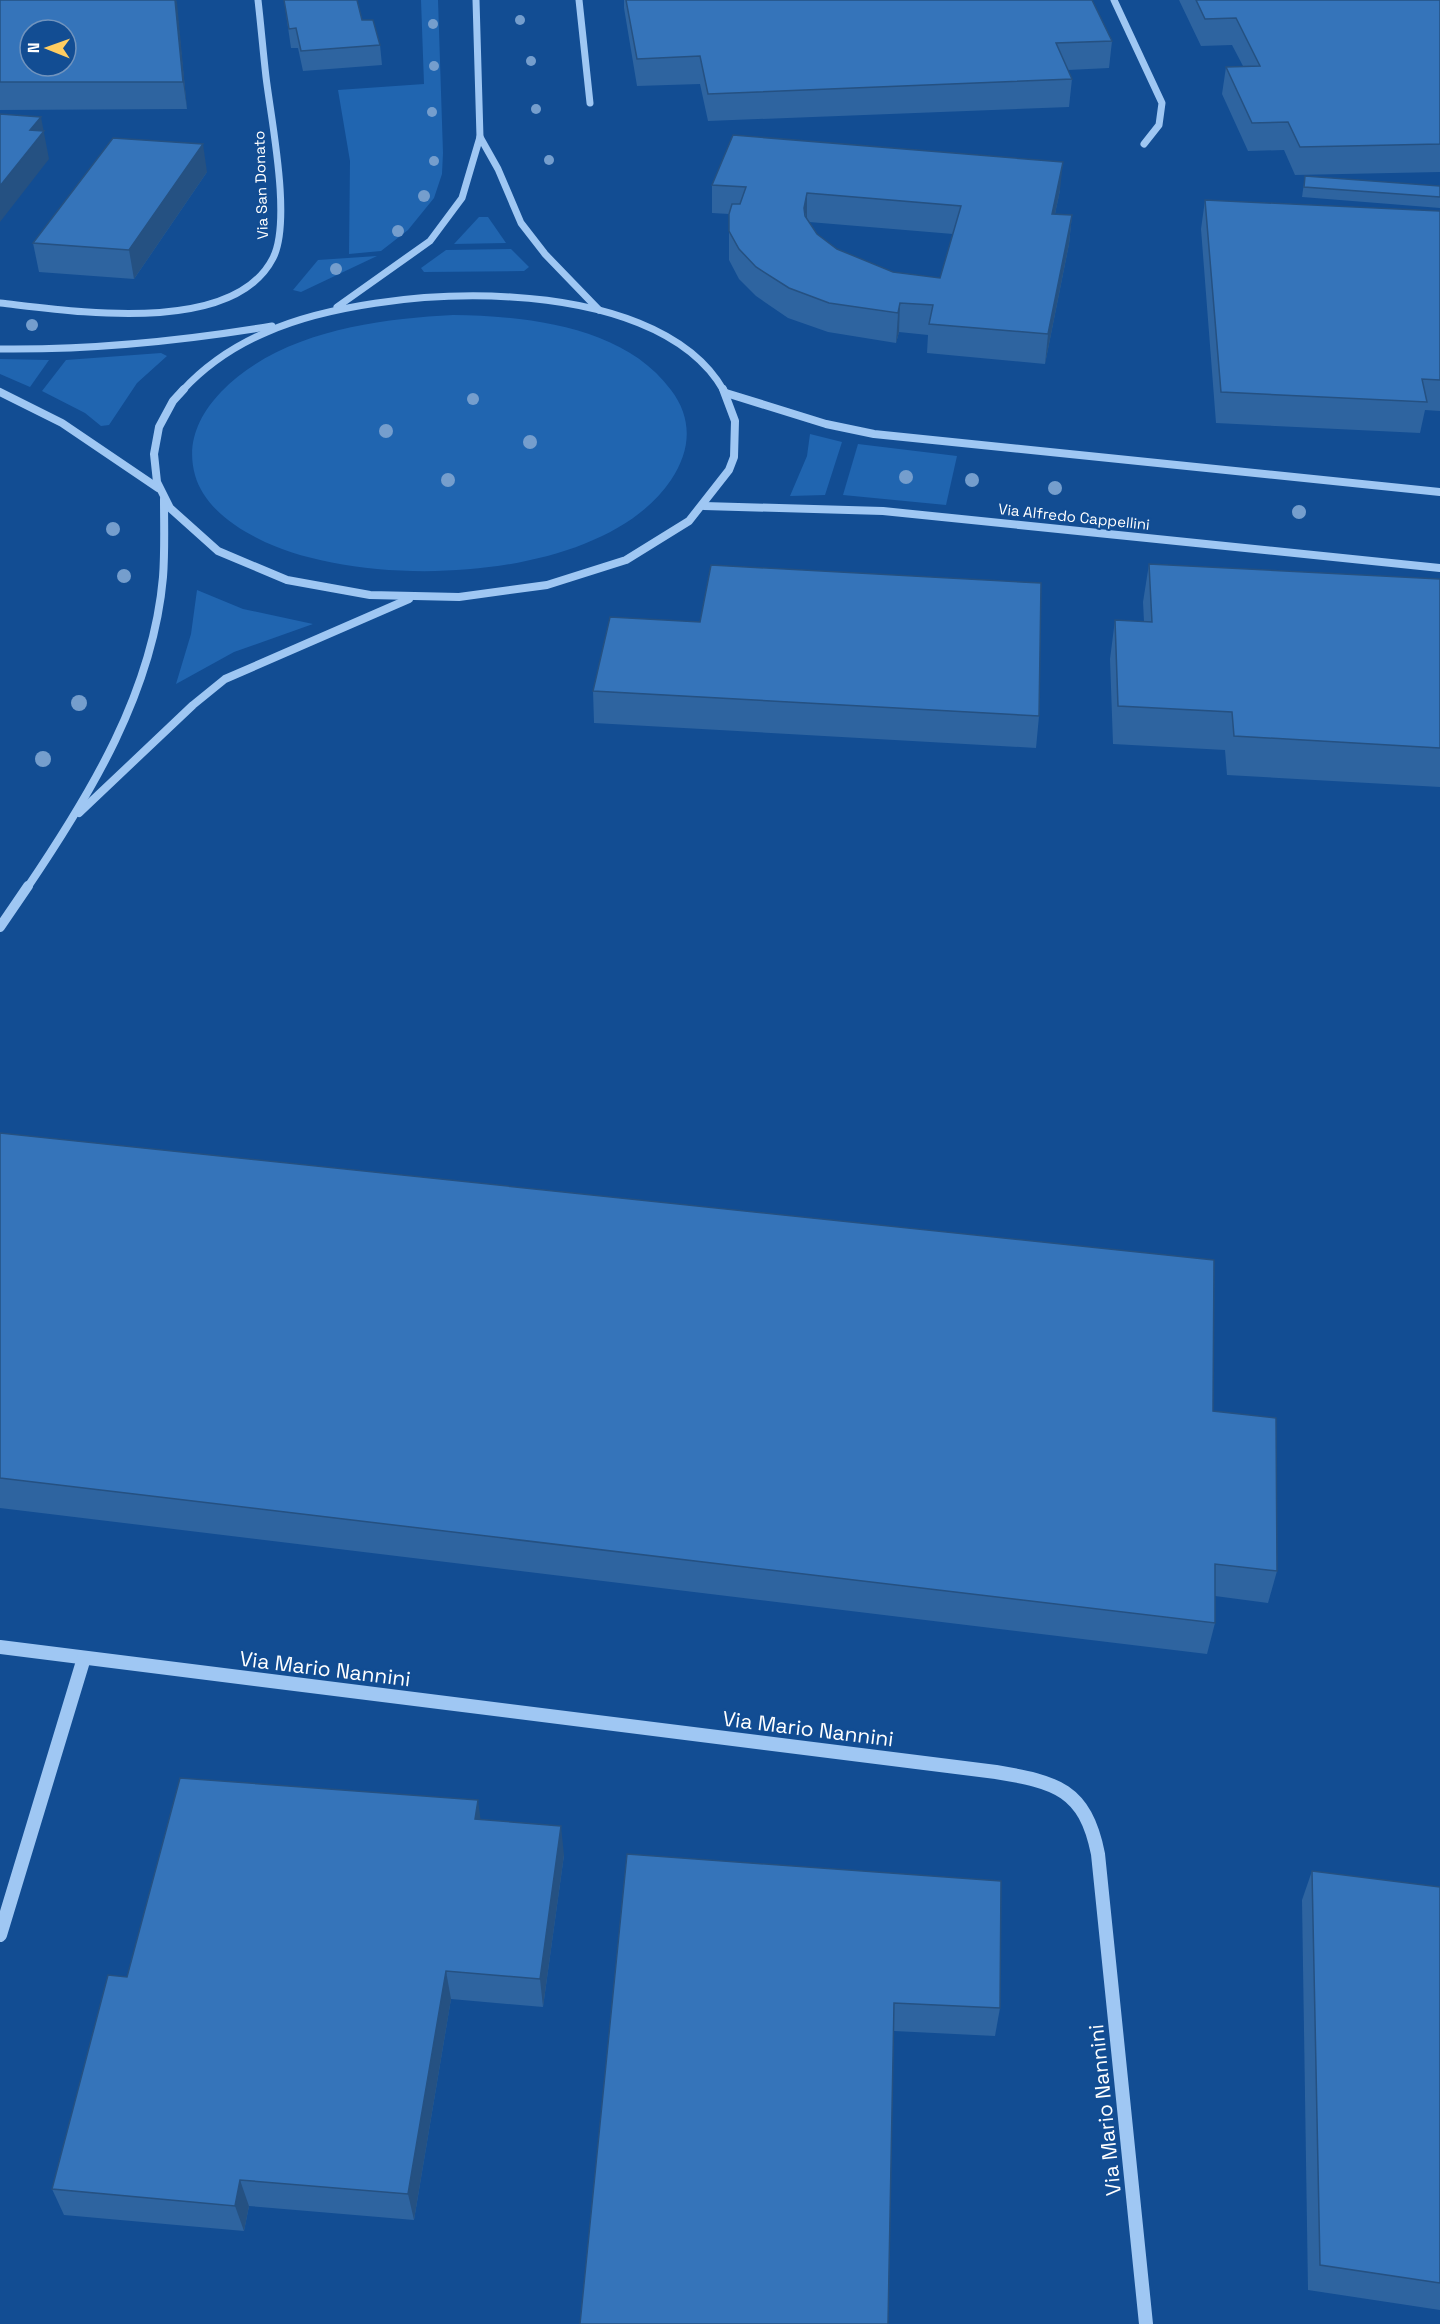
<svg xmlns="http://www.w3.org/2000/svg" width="1440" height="2324" font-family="'Space Grotesk',sans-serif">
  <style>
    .green { fill: #2065b0 }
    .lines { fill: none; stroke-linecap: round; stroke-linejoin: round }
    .minor-far3 { stroke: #9fc7f3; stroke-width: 7 }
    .minor-far2 { stroke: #9fc7f3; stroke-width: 8 }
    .minor-far1 { stroke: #9fc7f3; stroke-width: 10 }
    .minor { stroke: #9fc7f3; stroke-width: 14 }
    .tree { fill: #759ecd }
    .wall { fill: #2e64a0; fill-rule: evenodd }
    .shaded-wall { fill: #255182 }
    .building { fill: #3574ba; stroke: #255182; stroke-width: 1.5; fill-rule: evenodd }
    .labels { text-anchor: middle; stroke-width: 4.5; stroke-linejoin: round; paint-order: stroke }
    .far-street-label { font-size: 15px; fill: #fff; stroke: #124d93 }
    .near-street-label { font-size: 21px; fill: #fff; stroke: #124d93 }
  </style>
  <rect width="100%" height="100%" fill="#124d93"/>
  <g class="green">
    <path d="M421,0H438L443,153L442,174L434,198L408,230L381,251L349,254L350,161L338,90L424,84Z"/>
    <path d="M479,217H488L506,243L454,244Z"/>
    <path d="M511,249L529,267L524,271L424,272L421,268L446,250Z"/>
    <path d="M377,256L301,292L293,290L318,260Z"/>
    <path d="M453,315C526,316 624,326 671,390C693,419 691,450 671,480C601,585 360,592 257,538C231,525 203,504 195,475C186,443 199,415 221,392C279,332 375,319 453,315Z"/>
    <path d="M161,353L167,356L137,383L109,425L101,426L85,413L42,391L66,360Z"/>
    <path d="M0,359L49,360L30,387L0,374Z"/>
    <path d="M810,434L842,442L825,495L790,496L807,456Z"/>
    <path d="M858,444L957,456L946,505L843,495Z"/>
    <path d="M197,590L243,609L313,624L234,652L176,684L191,634Z"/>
  </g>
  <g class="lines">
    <g class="minor-far3">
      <path d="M579,0L590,103"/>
      <path d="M1114,0L1162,103L1159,125L1144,144"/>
      <path d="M480,137L498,169L521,223L545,254L599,310"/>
      <path d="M0,303C71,311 233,337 273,258C292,221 271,119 266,77C263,51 261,26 258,0"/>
      <path d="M337,307L430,241L462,198L480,137L476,0"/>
      <path d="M0,349C92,350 182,341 272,326"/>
      <path d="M182,391C206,365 234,346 267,332C377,283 655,268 724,391"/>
    </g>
    <g class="minor-far2">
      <path d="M184,389L173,401L159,427L154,454L157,482L170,508L218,551L287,580L370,595L459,597L547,585L626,560L689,521L729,470L734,457L735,421L723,389"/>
      <path d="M0,392L62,423L158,488"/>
      <path d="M726,393L826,424L874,434L1440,492"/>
      <path d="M704,506L883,511L1440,568"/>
      <path d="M79,813L193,705L225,679L409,599"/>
      <path d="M27,888C90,795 153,692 163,577C165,551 164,525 164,499"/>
    </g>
    <path class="minor-far1" d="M0,927L28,886"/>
    <g class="minor">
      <path d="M0,1647L996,1772C1056,1782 1085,1789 1098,1854L1146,2324"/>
      <path d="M0,1935L84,1658"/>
    </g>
  </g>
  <g class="tree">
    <circle cx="520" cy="20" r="5"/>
    <circle cx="433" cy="24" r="5"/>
    <circle cx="531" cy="61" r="5"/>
    <circle cx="434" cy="66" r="5"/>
    <circle cx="536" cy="109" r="5"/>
    <circle cx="432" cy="112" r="5"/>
    <circle cx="549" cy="160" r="5"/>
    <circle cx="434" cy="161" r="5"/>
    <circle cx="424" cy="196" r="6"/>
    <circle cx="398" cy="231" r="6"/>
    <circle cx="336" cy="269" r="6"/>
    <circle cx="32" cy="325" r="6"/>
    <circle cx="473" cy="399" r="6"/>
    <circle cx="386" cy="431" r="7"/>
    <circle cx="530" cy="442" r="7"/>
    <circle cx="906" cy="477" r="7"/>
    <circle cx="448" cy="480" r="7"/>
    <circle cx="972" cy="480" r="7"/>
    <circle cx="1055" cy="488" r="7"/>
    <circle cx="1299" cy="512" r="7"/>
    <circle cx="113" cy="529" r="7"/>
    <circle cx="124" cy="576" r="7"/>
    <circle cx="79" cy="703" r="8"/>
    <circle cx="43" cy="759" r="8"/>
  </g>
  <g class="wall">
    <path d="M0,0H176L187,109L0,110Z"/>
    <path d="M280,0H357L362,20L380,45L382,65L303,71L298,48H291L284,0Z"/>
    <path d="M624,0H1092L1112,41L1109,68L1068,70L1072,79L1069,107L708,121L700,84L637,86L624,8Z"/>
    <path d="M1179,0H1440V172L1295,175L1284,150L1248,151L1222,94L1226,67L1243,66L1232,45L1201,46Z"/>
    <path d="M207,172L134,279L39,272L33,243Z"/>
    <path d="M1305,176L1440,186V208L1302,197Z"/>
    <path d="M712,185L1060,190L1055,214L1072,215L1069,244L1045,364L927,353L928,335L899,332L896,343L828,332L788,318L756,296L739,279L729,260V214L712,213ZM809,222L953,234L940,278L893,272L837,249L817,234Z"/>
    <path d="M1205,200L1440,211V411L1425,410L1420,433L1216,423L1201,229Z"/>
    <path d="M1149,564L1440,579V787L1227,775L1225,750L1113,744L1110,659L1115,620L1144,622L1143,602Z"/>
    <path d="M593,691L1039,716L1036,748L594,723Z"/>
    <path d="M0,1133L1213,1411L1277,1571L1268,1603L1215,1596V1623L1207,1654L0,1508Z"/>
    <path d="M481,1820L564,1855L543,2007L451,1999L414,2220L249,2206L244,2231L64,2215L52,2189L127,1977Z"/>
    <path d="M627,1854L1000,2008L995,2036L894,2031Z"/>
    <path d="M1312,1871L1440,1887V2310L1308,2290L1302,1900Z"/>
  </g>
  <g class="shaded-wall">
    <path d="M175,0H176L177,2L187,109L183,82Z"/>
    <path d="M41,117L49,159L0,222V186L30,130Z"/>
    <path d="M203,144L207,172L134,279L129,250Z"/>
    <path d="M1063,162L1060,190L1049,243L1052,214Z"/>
    <path d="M807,193V221L804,208Z"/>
    <path d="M1072,215L1069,244L1045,364L1048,334Z"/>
    <path d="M900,303L899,332L896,343L898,313Z"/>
    <path d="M478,1800L482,1830L475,1819Z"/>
    <path d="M561,1826L564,1855L543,2007L540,1979Z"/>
    <path d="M446,1971L451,1999L414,2220L408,2194Z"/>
    <path d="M240,2180L249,2206L244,2231L235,2206Z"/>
  </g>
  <g class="building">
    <path d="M0,0H175L183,82H0ZM30,30H66V66H30Z"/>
    <path d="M284,0H357L362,20H373L380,45L301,51L296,28L289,29Z"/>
    <path d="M626,0H1092L1112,41L1056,43L1072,79L708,94L700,56L637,59Z"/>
    <path d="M1196,0H1440V144L1300,147L1288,122L1252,123L1226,67L1260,66L1236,18L1205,19Z"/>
    <path d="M0,114L41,117L30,130L44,131L0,186Z"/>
    <path d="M733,135L1063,162L1052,214L1072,215L1048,334L929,324L933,305L900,303L898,313L829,303L789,288L756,267L739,249L729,231V214L732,204H740L746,187L712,185ZM807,193L961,206L940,278L893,272L837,249L817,234L805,216L804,208Z"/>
    <path d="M113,138L203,144L129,250L33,243Z"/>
    <path d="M1305,176L1440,186V197L1304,187Z"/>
    <path d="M1205,200L1440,211V380L1422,379L1427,402L1221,392Z"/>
    <path d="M1149,564L1440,579V748L1234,736L1232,712L1118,706L1115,620L1152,622Z"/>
    <path d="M711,565L1041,583L1039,716L593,691L610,617L700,622Z"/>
    <path d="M0,1133L1214,1260L1213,1411L1276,1418L1277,1571L1215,1564V1623L0,1478Z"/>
    <path d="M180,1778L478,1800L475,1819L561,1826L540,1979L446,1971L408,2194L240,2180L235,2206L52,2189L108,1975L127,1977Z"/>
    <path d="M627,1854L1001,1881L1000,2008L894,2003L888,2324H580Z"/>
    <path d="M1312,1871L1440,1887V2283L1320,2265Z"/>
  </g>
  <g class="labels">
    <g class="far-street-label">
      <text transform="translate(261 185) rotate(-92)" y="5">Via San Donato</text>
      <text transform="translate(1074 517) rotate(6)" y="5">Via Alfredo Cappellini</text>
    </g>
    <g class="near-street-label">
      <text transform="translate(325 1669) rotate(7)" y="7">Via Mario Nannini</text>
      <text transform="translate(808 1729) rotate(7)" y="7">Via Mario Nannini</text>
      <text transform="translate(1105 2110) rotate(-96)" y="7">Via Mario Nannini</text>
    </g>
  </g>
  <g transform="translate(48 48) rotate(271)"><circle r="28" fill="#124d93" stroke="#7194be" stroke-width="1.5"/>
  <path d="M0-4.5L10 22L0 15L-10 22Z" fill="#ffcd61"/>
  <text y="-9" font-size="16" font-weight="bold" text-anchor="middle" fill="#ffffff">N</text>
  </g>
</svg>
